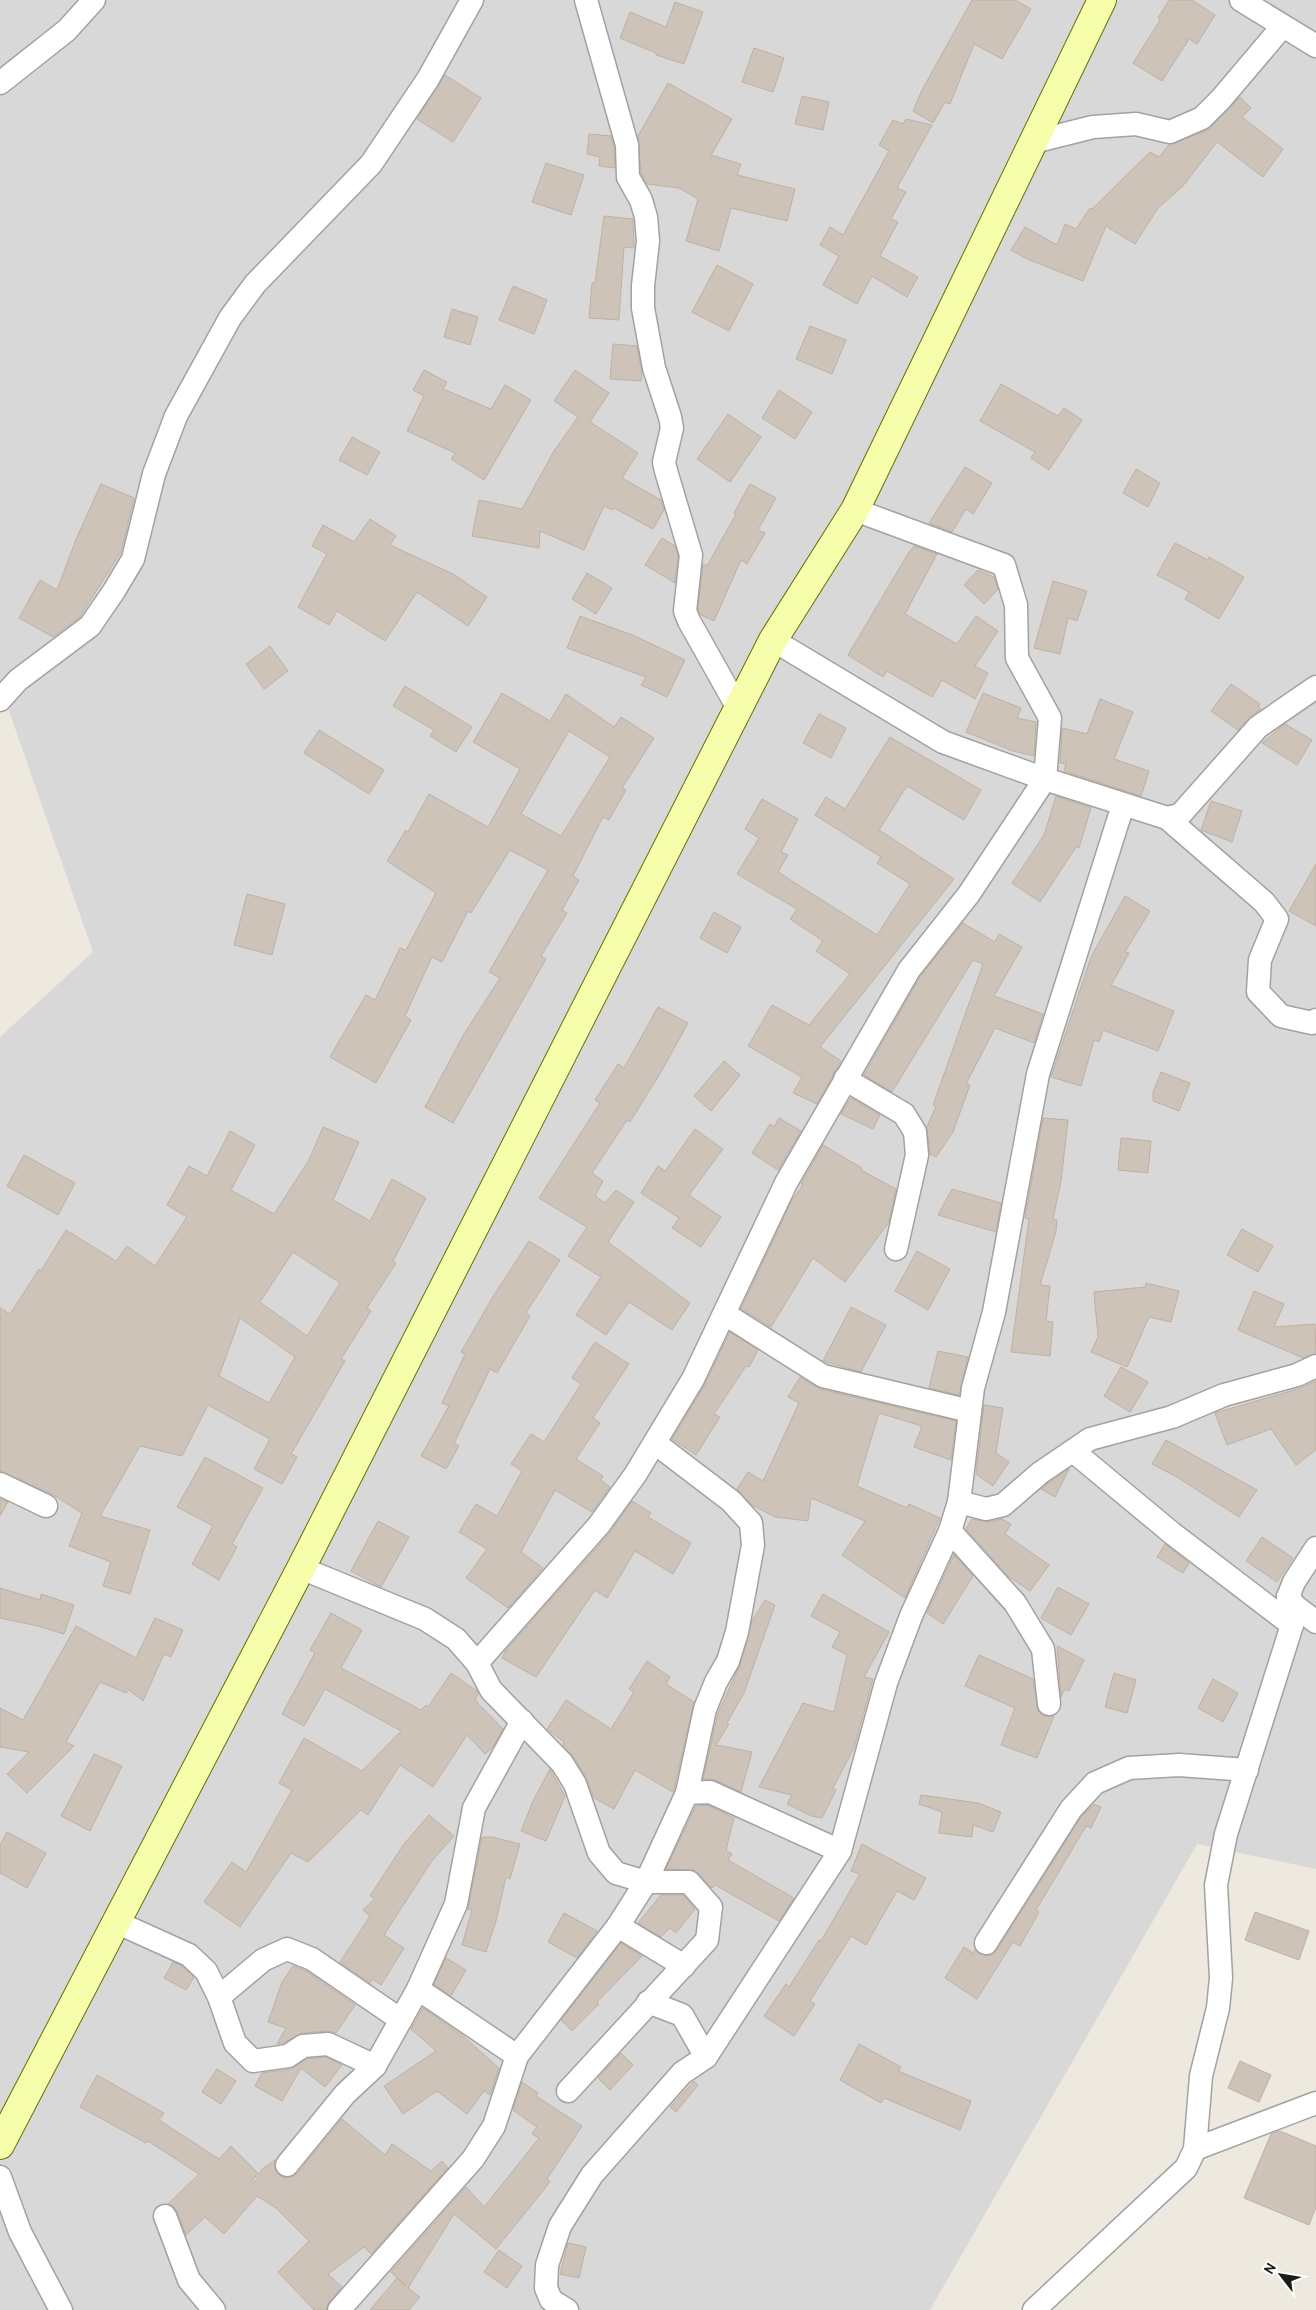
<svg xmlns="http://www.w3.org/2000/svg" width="1316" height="2310" font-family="Overpass,sans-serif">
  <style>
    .residential { fill: #d9d8d8 }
    .building { fill: #cdc3b8; stroke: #c0b0a1; fill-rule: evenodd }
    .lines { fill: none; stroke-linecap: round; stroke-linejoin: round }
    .street-casing { stroke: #a2a2a2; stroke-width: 25 }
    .secondary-casing { stroke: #617300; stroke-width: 30 }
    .street { stroke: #fff; stroke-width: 22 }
    .secondary { stroke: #f6feac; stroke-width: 28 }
  </style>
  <rect width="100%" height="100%" fill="#eee9df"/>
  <path class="residential" d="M0,0H1316V1869L1197,1844L930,2310H0V1037L93,952L0,685Z"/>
  <g class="building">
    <path d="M972,0H1015L1031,9L1002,59L974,44L950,104L945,102L933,123L913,111L922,90Z"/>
    <path d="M1169,0H1192L1215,15L1197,44L1189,39L1162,81L1133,63L1160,20L1158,18Z"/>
    <path d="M675,2L703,12L684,64L656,55V53L620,38L630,12L666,27Z"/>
    <path d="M754,48L784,58L773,92L742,82Z"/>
    <path d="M445,75L481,98L453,142L417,119Z"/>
    <path d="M668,83L732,119L711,155L741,164L737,175L795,189L787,221L731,208L719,251L686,241L698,199L679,188L647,184L641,173L638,136Z"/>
    <path d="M802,96L829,102L823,130L795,124Z"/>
    <path d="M1240,97L1251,108L1242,117L1283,149L1263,177L1217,142L1183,186L1158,208L1135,244L1106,226L1083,281L1027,259L1011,250L1025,227L1057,245L1065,224L1076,229L1090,208L1092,209L1150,152L1159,157L1169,145L1208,130Z"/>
    <path d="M906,119L932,125L897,188L906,192L891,219L898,222L880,256L918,277L907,297L872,276L857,304L823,285L839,256L820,245L830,227L843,235L889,151L879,145L893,120L903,124Z"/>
    <path d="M589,134L611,136L614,147L615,168L599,166L600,157L587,154Z"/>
    <path d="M546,163L584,175L571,215L532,202Z"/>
    <path d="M604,216L633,219L634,248L624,247L619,320L589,318L592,283H595Z"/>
    <path d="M717,265L753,284L729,331L692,312Z"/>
    <path d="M513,286L547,300L534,334L499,320Z"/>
    <path d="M452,309L478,317L470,345L444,337Z"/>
    <path d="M810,326L846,340L832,374L796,359Z"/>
    <path d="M613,344L637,346L642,373L641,381L610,379Z"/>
    <path d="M424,370L447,382L443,389L491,409L505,385L531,400L484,480L451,459L455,453L407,431L424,396L413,390Z"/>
    <path d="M575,370L609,393L590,422L638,453L622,478L661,500L664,510L653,529L614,508L612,510L604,506L584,550L540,531L539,548L472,536L479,500L522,509L554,451L578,417L554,401Z"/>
    <path d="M1001,384L1058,416L1064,408L1082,420L1049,470L1031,458L1035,452L980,421Z"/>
    <path d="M779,390L812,412L795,439L762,418Z"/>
    <path d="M728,414L761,437L730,482L697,459Z"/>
    <path d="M352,437L380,452L367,475L339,460Z"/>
    <path d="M965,467L992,483L973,514L966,509L952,532L929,523Z"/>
    <path d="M1136,469L1160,483L1148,507L1123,493Z"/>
    <path d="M101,484L134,498L121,552L80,617L53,637L19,618L40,580L57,590L77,537Z"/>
    <path d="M750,484L776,498L758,530L765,533L747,564L741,560L714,621L701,615L698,609L703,564L707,566L736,514L734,513Z"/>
    <path d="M370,519L396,536L390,545L453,574L487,597L468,626L417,592L385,641L337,611L329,625L298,607L327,554L312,546L323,525L354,542Z"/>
    <path d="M662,538L675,546L678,556L675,583L645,565Z"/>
    <path d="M1175,543L1208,560L1209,557L1244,577L1219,619L1185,599L1189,592L1157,575Z"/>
    <path d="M914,546L937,554L905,614L957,644L976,616L998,631L975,666L988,673L975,699L942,680L932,697L887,671L883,677L848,655L909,552Z"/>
    <path d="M978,570L994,577L998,589L984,604L964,585Z"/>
    <path d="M587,573L612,588L596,614L572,599Z"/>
    <path d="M1053,581L1087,591L1077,621L1068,618L1060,654L1034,648Z"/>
    <path d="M580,616L635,636L685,660L667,697L641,685L646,677L567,648Z"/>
    <path d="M270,646L288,671L264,689L246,664Z"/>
    <path d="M1231,684L1260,704L1258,707L1261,709L1248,718L1238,730L1211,711Z"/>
    <path d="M405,686L472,727L456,752L430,736L434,730L393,706Z"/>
    <path d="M502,693L550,721L566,694L614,727L621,717L654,738L622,788L626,790L609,820L603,817L573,876L579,880L562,910L567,913L541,956L546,959L453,1123L425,1107L464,1034L500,978L489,972L548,870L510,850L471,913L468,911L442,962L432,957L405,1016L411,1020L376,1083L330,1057L366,995L375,1000L400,948L406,950L436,893L387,861L406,830L408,832L429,794L488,827L520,769L473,742ZM569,731L610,757L561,836L521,814Z"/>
    <path d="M983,693L1021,708L1017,718L1036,722L1034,756L1013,751L966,732Z"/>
    <path d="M1100,699L1133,712L1114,759L1149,771L1141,796L1064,771L1066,764L1060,763L1062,728L1087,734Z"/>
    <path d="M819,714L846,728L831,758L803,743Z"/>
    <path d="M1285,724L1312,740L1297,765L1262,743Z"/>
    <path d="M319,730L384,770L369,794L304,753Z"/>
    <path d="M890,737L981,790L964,820L907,786L879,830L954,879L820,1047L841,1061L817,1104L793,1093L802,1077L748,1046L772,1005L809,1025L850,974L816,951L823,941L790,919L797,909L737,874L759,838L745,829L762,799L798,819L781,852L788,855L778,872L877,935L910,884L877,863L881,857L815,815L826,797L845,809Z"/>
    <path d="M1056,796L1091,808L1079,848L1076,847L1040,902L1012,883L1044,835Z"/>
    <path d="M1211,801L1242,811L1232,842L1201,830Z"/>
    <path d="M1316,864V926L1289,911Z"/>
    <path d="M247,894L285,904L272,955L234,945Z"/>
    <path d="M1125,896L1150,911L1125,952L1129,953L1111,985L1174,1011L1158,1051L1103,1030L1099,1042L1094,1040L1081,1086L1051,1077L1091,957Z"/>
    <path d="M714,912L741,927L727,953L700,938Z"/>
    <path d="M963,923L995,942L999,934L1022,947L994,996L1043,1014L1034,1043L995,1028L966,1084L970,1085L953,1132L936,1157L930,1154L927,1127L936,1106L933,1105L983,964L973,960L892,1092L864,1075L920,977Z"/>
    <path d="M658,1007L688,1023L661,1072L630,1122L627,1120L592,1173L603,1181L595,1196L605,1203L616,1190L634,1202L608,1242L690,1303L672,1330L629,1302L606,1335L576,1315L601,1277L568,1256L587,1227L539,1198L600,1103L595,1100L618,1064L624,1068Z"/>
    <path d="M724,1061L740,1075L711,1111L694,1096Z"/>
    <path d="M1161,1072L1190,1083L1179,1111L1153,1101V1092Z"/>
    <path d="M851,1098L880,1115L873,1129L841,1114Z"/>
    <path d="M779,1118L801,1131L778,1170L752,1153L770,1124L774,1127Z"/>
    <path d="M1043,1118L1068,1120L1061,1181L1053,1219L1057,1220L1056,1232L1040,1285L1050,1286L1046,1321L1053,1322L1050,1356L1011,1352L1029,1219L1025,1218Z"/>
    <path d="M323,1127L359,1142L333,1200L370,1221L392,1179L426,1198L393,1261L396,1263L367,1308L371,1311L341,1359L345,1361L291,1454L297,1457L282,1484L254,1469L270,1439L208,1405L182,1456L140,1446L100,1516L150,1530L130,1594L103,1586L111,1562L69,1546L82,1513L52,1494L0,1471V1308L10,1314L39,1269L41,1271L66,1230L116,1261L127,1246L155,1266L187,1217L167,1205L189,1166L207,1176L230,1131L255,1145L231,1190L274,1214L309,1160ZM293,1252L340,1283L307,1336L260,1302ZM240,1318L295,1357L269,1403L219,1376Z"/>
    <path d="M695,1129L723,1149L689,1195L721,1217L701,1247L672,1228L679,1218L641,1193L658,1166L665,1171Z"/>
    <path d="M1121,1138L1151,1141L1148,1173L1118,1170Z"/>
    <path d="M823,1145L862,1168L861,1170L896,1189L889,1222L845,1282L813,1258L771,1327L741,1309L791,1202L803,1185L801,1184Z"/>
    <path d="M24,1155L75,1183L58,1215L7,1186Z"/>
    <path d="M952,1189L1001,1203L996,1232L938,1215Z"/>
    <path d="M1242,1229L1273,1246L1258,1272L1227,1255Z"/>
    <path d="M529,1241L560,1260L526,1313L530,1316L497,1373L490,1369L454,1443L459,1446L446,1469L421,1456L449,1406L442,1403L465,1354L461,1352L494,1295Z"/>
    <path d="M917,1251L950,1269L928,1310L895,1291Z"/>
    <path d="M1146,1283L1179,1291L1171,1322L1149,1317L1127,1367L1091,1352L1098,1337L1094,1292L1145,1287Z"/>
    <path d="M1254,1291L1284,1304L1274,1327L1315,1324L1316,1353L1303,1358L1238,1330Z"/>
    <path d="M851,1307L886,1325L861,1372L823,1361Z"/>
    <path d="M730,1332L758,1350L749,1367L746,1366L714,1414L720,1417L696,1455L672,1439L704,1386Z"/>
    <path d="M595,1342L629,1364L593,1418L600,1423L576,1459L603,1476L601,1480L610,1487L592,1512L555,1490L521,1552L543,1568L508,1608L466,1578L487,1549L459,1532L476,1504L497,1516L522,1471L511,1464L531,1434L544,1442L581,1384L572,1378Z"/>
    <path d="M938,1351L968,1357L959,1395L929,1388Z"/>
    <path d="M1121,1367L1148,1382L1130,1412L1104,1396Z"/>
    <path d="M800,1377L820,1389L956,1421L951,1460L914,1447L922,1426L879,1413L857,1486L907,1508L909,1504L940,1518L905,1598L842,1555L865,1521L811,1498L808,1521L775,1517L752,1505L737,1489L748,1472L763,1481L799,1403L788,1397Z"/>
    <path d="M1316,1381V1450L1296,1465L1271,1429L1227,1445L1215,1413L1301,1388Z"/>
    <path d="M984,1405L1003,1408L996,1453L1009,1462L993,1486L976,1474Z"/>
    <path d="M1166,1440L1257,1490L1239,1517L1177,1477L1152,1464Z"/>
    <path d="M205,1457L263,1488L232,1544L237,1547L219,1580L192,1564L213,1526L177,1507Z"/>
    <path d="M1069,1469L1055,1497L1041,1489L1048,1483Z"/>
    <path d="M0,1499L8,1502L0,1516Z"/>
    <path d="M632,1501L651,1513L648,1517L691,1543L673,1574L635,1551L607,1598L595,1590L536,1677L502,1658L506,1650L609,1534Z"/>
    <path d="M972,1519L989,1522L1002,1519L1011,1524L1005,1534L1049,1565L1030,1591L1008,1576L966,1529Z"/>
    <path d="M378,1521L409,1537L381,1587L351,1571Z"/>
    <path d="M1262,1537L1293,1558L1277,1582L1246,1561Z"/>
    <path d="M1165,1544L1189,1563L1183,1573L1157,1557Z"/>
    <path d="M954,1555L973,1576L943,1624L927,1613Z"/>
    <path d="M1058,1587L1089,1604L1071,1635L1041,1618Z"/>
    <path d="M0,1588L40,1600L41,1594L74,1605L64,1634L38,1626L0,1618Z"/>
    <path d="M823,1594L889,1632L864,1677L873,1679L854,1748L833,1788L836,1790L822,1818L811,1816L787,1804L792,1795L759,1787L803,1703L834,1712L847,1655L832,1647L840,1632L811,1616Z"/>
    <path d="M765,1600L775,1605L744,1693L727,1723L729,1724L716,1745L752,1752L741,1792L715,1780L703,1779L718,1713L740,1665L752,1621Z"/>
    <path d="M331,1613L362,1630L341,1668L421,1710L426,1705L428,1707L451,1673L477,1691L478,1694L475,1700L503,1729L493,1747L485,1754L467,1735L433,1787L400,1765L368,1815L361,1810L308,1862L291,1853L240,1927L204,1902L232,1862L246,1872L292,1790L279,1783L304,1738L362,1771L401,1731L325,1689L304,1726L282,1714L315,1653L310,1650Z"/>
    <path d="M155,1618L183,1630L171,1657L164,1654L143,1701L129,1690L126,1693L100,1682L66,1742L74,1746L27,1793L7,1774L29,1752L0,1747V1708L23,1720L76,1626L136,1658Z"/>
    <path d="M1057,1646L1084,1660L1069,1691L1065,1689L1061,1697Z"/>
    <path d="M979,1655L1033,1679L1038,1711L1044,1716H1054L1037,1758L1001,1745L1015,1708L965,1686Z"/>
    <path d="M647,1661L670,1677L666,1684L694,1702L674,1789L673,1792L635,1770L614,1809L594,1798L586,1777L573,1756L563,1745L564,1742L547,1729L566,1700L611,1729L634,1692L629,1689Z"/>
    <path d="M1114,1673L1136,1680L1127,1713L1105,1707Z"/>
    <path d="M1213,1679L1238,1693L1223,1722L1198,1708Z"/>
    <path d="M94,1754L122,1766L90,1831L61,1816Z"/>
    <path d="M550,1769L565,1796L546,1841L521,1831L533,1801Z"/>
    <path d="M921,1795L978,1803L1001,1812L993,1832L973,1825L972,1837L939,1833L942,1812L919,1804Z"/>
    <path d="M1094,1804L1101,1807L1091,1828L1086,1826L1036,1910L1039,1912L1020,1946L1013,1942L977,1999L945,1978L964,1947L973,1953L975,1950L985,1956L992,1955L997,1950L1081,1817Z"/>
    <path d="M707,1805L734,1818L726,1850L732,1854L728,1860L794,1898L779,1921L715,1885L712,1888L695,1870L666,1869L696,1806Z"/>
    <path d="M429,1815L454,1836L431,1862L384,1935L404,1948L381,1985L372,1979L370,1983L340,1962L370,1916L363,1910L375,1898L370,1896L404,1844Z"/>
    <path d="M7,1832L46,1853L27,1888L0,1873V1845Z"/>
    <path d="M482,1837H492L520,1844L510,1879L506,1877L496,1921L486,1952L462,1945L472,1910L468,1909Z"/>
    <path d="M862,1844L926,1878L914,1900L897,1891L866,1945L851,1936L810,2001L815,2004L794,2036L764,2016L786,1984L789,1987L819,1940L821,1941L860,1874L851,1871Z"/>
    <path d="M661,1895H683L695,1909L676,1933L670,1928L661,1937L638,1923Z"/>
    <path d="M1255,1912L1309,1931L1299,1960L1245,1940Z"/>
    <path d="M564,1913L597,1931L577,1958L548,1942Z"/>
    <path d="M621,1943L642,1956L597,2002L599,2004L572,2031L561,2020Z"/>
    <path d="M446,1958L466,1970L451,1996L434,1984Z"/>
    <path d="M173,1962L182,1966L194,1977L186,1990L164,1978Z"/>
    <path d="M293,1966L306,1971L355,2005L336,2033L327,2031L302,2033L283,2043L277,2044L286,2028L268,2022L282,1982Z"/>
    <path d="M423,2008L463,2036L499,2068L490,2095L484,2091L467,2114L437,2091L403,2114L384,2086L436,2051L411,2029Z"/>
    <path d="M859,2044L901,2067L898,2071L971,2101L960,2130L884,2098L881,2103L840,2080Z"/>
    <path d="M621,2053L633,2065L610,2090L598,2078Z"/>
    <path d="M326,2057L342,2065L325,2087L301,2068L282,2101L255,2086L262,2073L290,2069L307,2059Z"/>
    <path d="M1240,2061L1271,2075L1259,2102L1228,2088Z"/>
    <path d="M217,2069L236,2081L221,2104L202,2092Z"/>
    <path d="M97,2075L164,2113L159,2120L219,2159L231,2146L258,2173L252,2181L254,2183L262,2169L275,2160V2169L279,2175L285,2178L297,2174L342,2119L385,2155L392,2144L431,2171L442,2161L448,2168L371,2254L364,2247L328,2274L342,2287L329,2302L326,2310H314L278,2272L309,2241L276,2208L257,2196L224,2234L205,2217L186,2235L177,2211L168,2204L199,2174L148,2141L146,2143L80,2107Z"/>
    <path d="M694,2081L698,2085L676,2112L670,2107Z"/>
    <path d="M522,2082L538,2093L536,2096L582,2126L547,2179L550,2182L496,2249L454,2214L408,2288L420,2297L409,2310H370L397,2278L406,2286L391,2272L466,2187L484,2207L539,2138L532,2134L537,2127L513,2110Z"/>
    <path d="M1280,2131L1316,2146V2207L1309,2225L1244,2198L1271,2134Z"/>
    <path d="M568,2243L586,2247L579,2278L560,2274Z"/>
    <path d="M499,2250L522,2266L507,2288L484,2272Z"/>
  </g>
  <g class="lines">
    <g class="street-casing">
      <g id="street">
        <path d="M586,0L627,145L628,177L641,200L646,217L648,241L643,286V308L654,368L670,417L672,428L664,462L666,471L691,555L685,611L689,621L739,710"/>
        <path d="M1241,0L1316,46"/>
        <path d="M0,83L67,30L94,0"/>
        <path d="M1033,142L1093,127L1136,124L1170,132L1202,118L1221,99L1282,27"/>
        <path d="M773,640L943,742L1045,779L1167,818L1180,815L1258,727L1316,687"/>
        <path d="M0,700L18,680L90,626L114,591L133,559L154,474L176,416L230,318L255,284L371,164L428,79L472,0"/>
        <path d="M1167,818L1264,902L1277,919L1260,960L1258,992L1281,1016L1312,1023L1316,1020"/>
        <path d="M845,1079L904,1114L915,1132L917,1155L896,1249"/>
        <path d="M725,1314L823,1376L970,1411"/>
        <path d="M1073,1451L1173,1534L1292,1625"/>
        <path d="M0,1484L46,1506"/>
        <path d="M959,1502L986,1509L1003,1505L1040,1473L1090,1439L1172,1417L1224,1395L1297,1375L1316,1366"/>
        <path d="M950,1531L1015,1603L1043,1649L1049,1704"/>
        <path d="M301,1568L425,1619L456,1639L477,1663L599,1525L635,1475L693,1379L786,1183L909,970L969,894L1045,779L1050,718L1017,658L1016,605L1004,565L855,510"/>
        <path d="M1288,1597L1295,1606L1316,1622"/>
        <path d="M477,1663L491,1690L562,1763L575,1784L599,1853L616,1873L646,1882H689L711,1907L707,1940L568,2091"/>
        <path d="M687,1793L710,1792L840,1851"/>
        <path d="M116,1922L189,1955L206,1971L219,1997L235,2043L253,2061L288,2056L303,2046L328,2044L375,2066"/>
        <path d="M618,1926L684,1966"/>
        <path d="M986,1943L1071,1809L1095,1783L1129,1768L1179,1765L1247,1770"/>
        <path d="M418,1989L517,2056"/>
        <path d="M219,1997L263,1960L287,1949L312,1959L401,2020"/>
        <path d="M648,2002L682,2015L706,2057"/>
        <path d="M1195,2149L1316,2103"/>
        <path d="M287,2165L345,2094L375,2066L418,1989L456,1904L474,1808L522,1721"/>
        <path d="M0,2177L20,2232L61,2310"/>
        <path d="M165,2216L189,2280L214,2310"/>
        <path d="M339,2310L473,2159L494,2126L517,2056L618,1926L646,1882L687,1793L705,1709L716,1682L728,1661L737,1632L753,1545L751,1523L731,1501L655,1443"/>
        <path d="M567,2310L551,2300L546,2288L547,2265L560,2226L592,2175L682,2073L706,2057L840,1851L886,1683L911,1616L950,1531L959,1502L973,1388L994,1312L1038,1074L1123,805"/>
        <path d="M1034,2310L1186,2168L1195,2149L1201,2076L1218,2008L1221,1978L1216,1885L1226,1834L1292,1625L1288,1597L1294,1582L1316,1548"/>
      </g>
    </g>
    <g class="secondary-casing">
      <path id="secondary" d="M0,2145L301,1568L773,640L855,510L1102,0"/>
    </g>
    <use href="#street" class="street"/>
    <use href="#secondary" class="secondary"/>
  </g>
  <g transform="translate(1281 2275) rotate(301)" stroke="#ffffff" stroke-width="4" paint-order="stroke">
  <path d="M0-4L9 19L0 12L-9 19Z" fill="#1b1b1b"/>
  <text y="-8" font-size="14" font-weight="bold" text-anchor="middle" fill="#1b1b1b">N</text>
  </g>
</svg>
